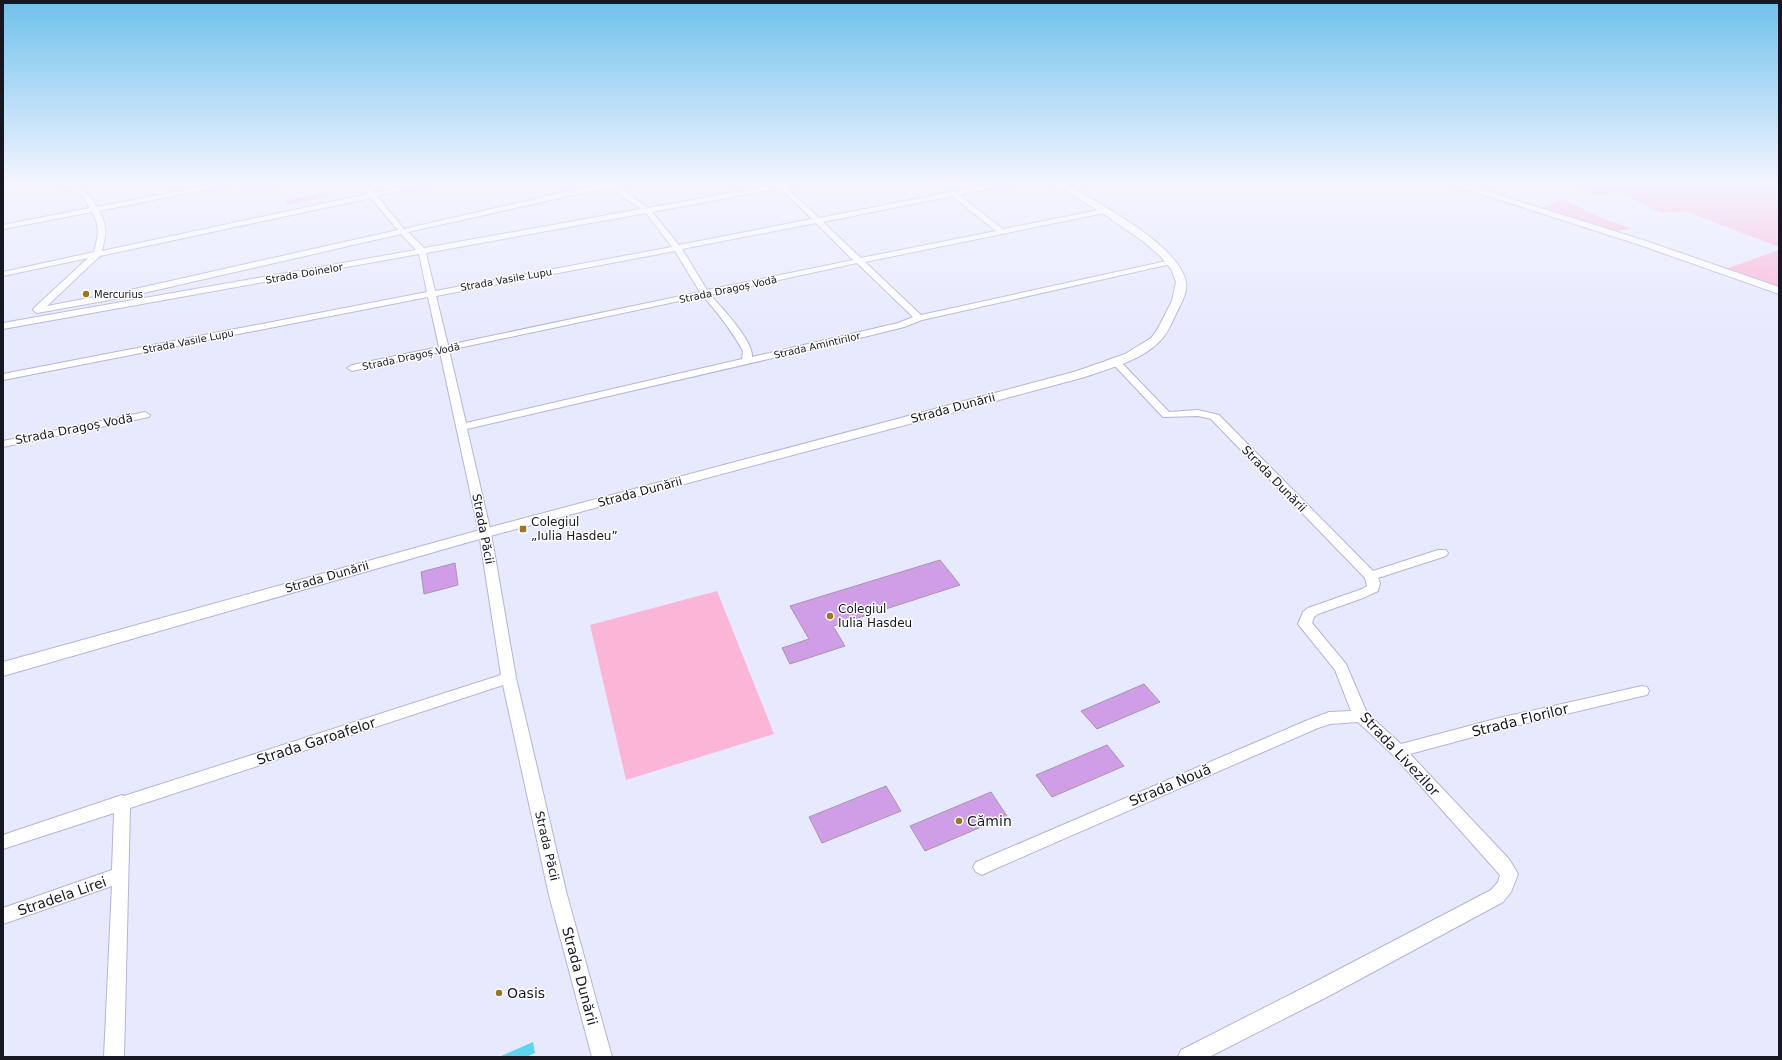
<svg xmlns="http://www.w3.org/2000/svg" width="1782" height="1060" font-family="'DejaVu Sans',sans-serif">
  <style>
    .green { fill: #fbb5d7 }
    .water { fill: #5bd5f1 }
    .building { fill: #d09ee7; stroke: #a794b1 }
    .lines { fill: none; stroke-linecap: round; stroke-linejoin: round }
    .minor-casing { stroke: #b3b5d7; stroke-width: 2 }
    .major-casing { stroke: #b3b5d7; stroke-width: 2 }
    .minor { fill: #fff; fill-rule: evenodd }
    .major { fill: #fff; fill-rule: evenodd }
    .poi-dot { fill: #987922; stroke: #fff; stroke-width: 1.5 }
    .labels { text-anchor: middle; stroke-width: 3; stroke-linejoin: round; paint-order: stroke }
    .far-street-label { font-size: 10px; fill: #161723; stroke: #fff }
    .far-poi-label { font-size: 10px; fill: #161723; stroke: #fff; text-anchor: start }
    .street-label { font-size: 12px; fill: #161723; stroke: #fff }
    .poi-label { font-size: 12px; fill: #161723; stroke: #fff; text-anchor: start }
    .near-street-label { font-size: 14px; fill: #161723; stroke: #fff }
    .near-poi-label { font-size: 14px; fill: #161723; stroke: #fff; text-anchor: start }
  </style>
  <rect width="100%" height="100%" fill="#e7e9fe"/>
  <g class="green">
    <path d="M244,183H281L282,184L244,191L240,184Z"/>
    <path d="M1575,183H1779V247L1685,211L1661,213L1622,193L1594,194Z"/>
    <path d="M325,193L328,196L288,205L285,201Z"/>
    <path d="M1563,199L1604,219L1633,229L1614,231L1542,208Z"/>
    <path d="M1779,250V288L1726,269Z"/>
    <path d="M717,591L774,734L626,780L590,625Z"/>
  </g>
  <path class="water" d="M533,1042L535,1053L526,1057H499Z"/>
  <g class="building">
    <path d="M940,560L960,585L833,626L845,646L790,664L782,648L809,639L790,606Z"/>
    <path d="M455,563L458,585L424,594L421,572Z"/>
    <path d="M1144,684L1160,702L1097,729L1081,711Z"/>
    <path d="M1107,745L1124,766L1052,797L1036,775Z"/>
    <path d="M886,786L901,811L822,843L809,817Z"/>
    <path d="M991,792L1007,816L925,851L910,826Z"/>
  </g>
  <g class="lines">
    <g class="minor-casing">
      <g id="minor">
        <path d="M59,183C77,183 88,191 97,207L221,183H237L99,211C108,227 106,233 102,251L368,194L360,183H367L375,193L419,183H433L377,196L404,229L605,183H619L616,185L648,208L781,184L801,183L786,187L819,218L998,183H1013L959,195L1003,229L1104,209L1108,211L1104,213L865,262L921,315L1171,260L1175,262L1171,264L922,320L904,327L868,336L467,429L491,533L516,678L567,895L612,1057H592L549,895L503,685L130,808L124,1057H104L112,886L3,924V908L112,870L114,813L3,849V835L122,795L124,796L501,675L479,533L440,352L352,371L347,368L352,365L439,347L428,297L3,380V374L427,292L419,254L3,329V323L416,250L401,234L126,297L37,313L33,310L34,308L88,258L3,276V272L94,252C98,236 101,228 92,212L3,229V225L90,208L82,195ZM609,187L641,209L424,248L408,232ZM780,188L812,219L679,245L652,212ZM952,196L996,231L861,258L823,222ZM371,198L398,230L126,291L47,306L100,256ZM646,213L672,247L435,291L426,253ZM816,223L853,260L707,290L682,249ZM675,251L700,292L448,345L436,296ZM857,263L913,317L898,323L752,357C754,342 721,306 710,295ZM703,296C718,313 732,331 743,351L742,359L466,423L449,350Z"/>
        <path d="M1116,359L1119,360L1169,412L1198,410L1219,415L1373,571L1438,550H1446L1448,553L1446,556L1378,578L1380,583L1378,591L1363,598L1318,614L1314,617L1312,623L1346,664L1367,713L1401,744L1499,718L1642,686L1647,687L1649,691L1647,695L1642,696L1499,730L1410,754L1509,859L1518,874L1511,892L1503,902L1325,998L1209,1057H1178L1181,1050L1311,984L1491,890L1498,882L1500,875L1393,755L1358,722L1330,724L1318,728L988,872L982,875L976,872L973,867L976,862L1308,720L1329,712L1351,711L1335,670L1298,624L1303,612L1308,608L1362,589L1367,586L1365,578L1211,419L1198,416L1163,417L1113,364L1111,362Z"/>
        <path d="M145,412L150,415L149,417L3,447V441Z"/>
      </g>
    </g>
    <g class="major-casing">
      <g id="major">
        <path d="M1053,183H1064C1096,202 1179,244 1186,282C1188,293 1180,305 1176,314C1171,324 1167,335 1159,342C1140,361 1110,368 1085,377L490,536L3,676V662L480,530L1077,371L1125,354L1151,338L1157,330L1172,301L1176,282L1171,269L1160,256L1144,242L1105,215Z"/>
        <path d="M1447,183H1461L1643,240L1779,287V294L1637,244Z"/>
      </g>
    </g>
    <use href="#minor" class="minor"/>
    <use href="#major" class="major"/>
  </g>
  <linearGradient id="sky" x2="0" y2="1"><stop stop-color="#6fc1ec"/><stop offset="0.55" stop-color="#f4f5ff"/><stop offset="1" stop-color="#f4f5ff" stop-opacity="0"/></linearGradient>
  <rect width="1782" height="332" fill="url(#sky)"/>
  <g class="poi-dot">
    <circle cx="86" cy="294" r="4"/>
    <rect x="519" y="525" width="8" height="8" rx="2"/>
    <circle cx="830" cy="616" r="4"/>
    <circle cx="959" cy="821" r="4"/>
    <circle cx="499" cy="993" r="4"/>
  </g>
  <g class="labels">
    <g class="far-street-label">
      <text transform="translate(304 273) rotate(-10)" y="4">Strada Doinelor</text>
      <text transform="translate(506 279) rotate(-10)" y="4">Strada Vasile Lupu</text>
      <text transform="translate(728 289) rotate(-12)" y="4">Strada Dragoș Vodă</text>
      <text transform="translate(188 341) rotate(-11)" y="4">Strada Vasile Lupu</text>
      <text transform="translate(817 345) rotate(-13)" y="4">Strada Amintirilor</text>
      <text transform="translate(411 356) rotate(-12)" y="4">Strada Dragoș Vodă</text>
    </g>
    <g class="far-poi-label">
      <text x="94" y="298">Mercurius</text>
    </g>
    <g class="street-label">
      <text transform="translate(953 408) rotate(-15)" y="4">Strada Dunării</text>
      <text transform="translate(74 429) rotate(-11)" y="4">Strada Dragoș Vodă</text>
      <text transform="translate(1274 479) rotate(46)" y="4">Strada Dunării</text>
      <text transform="translate(640 492) rotate(-15)" y="4">Strada Dunării</text>
      <text transform="translate(483 529) rotate(79)" y="4">Strada Păcii</text>
      <text transform="translate(327 577) rotate(-16)" y="4">Strada Dunării</text>
      <text transform="translate(547 846) rotate(77)" y="4">Strada Păcii</text>
    </g>
    <g class="poi-label">
      <text x="531" y="526">Colegiul<tspan x="531" dy="14">„Iulia Hasdeu”</tspan></text>
      <text x="838" y="613">Colegiul<tspan x="838" dy="14">Iulia Hasdeu</tspan></text>
    </g>
    <g class="near-street-label">
      <text transform="translate(1520 720) rotate(-14)" y="5">Strada Florilor</text>
      <text transform="translate(316 741) rotate(-18)" y="5">Strada Garoafelor</text>
      <text transform="translate(1400 754) rotate(47)" y="5">Strada Livezilor</text>
      <text transform="translate(1170 785) rotate(-23)" y="5">Strada Nouă</text>
      <text transform="translate(62 896) rotate(-19)" y="5">Stradela Lirei</text>
      <text transform="translate(580 976) rotate(75)" y="5">Strada Dunării</text>
    </g>
    <g class="near-poi-label">
      <text x="967" y="826">Cămin</text>
      <text x="507" y="998">Oasis</text>
    </g>
  </g>
  <rect width="1782" height="1060" fill="none" stroke="#161723" stroke-width="8"/>
</svg>
